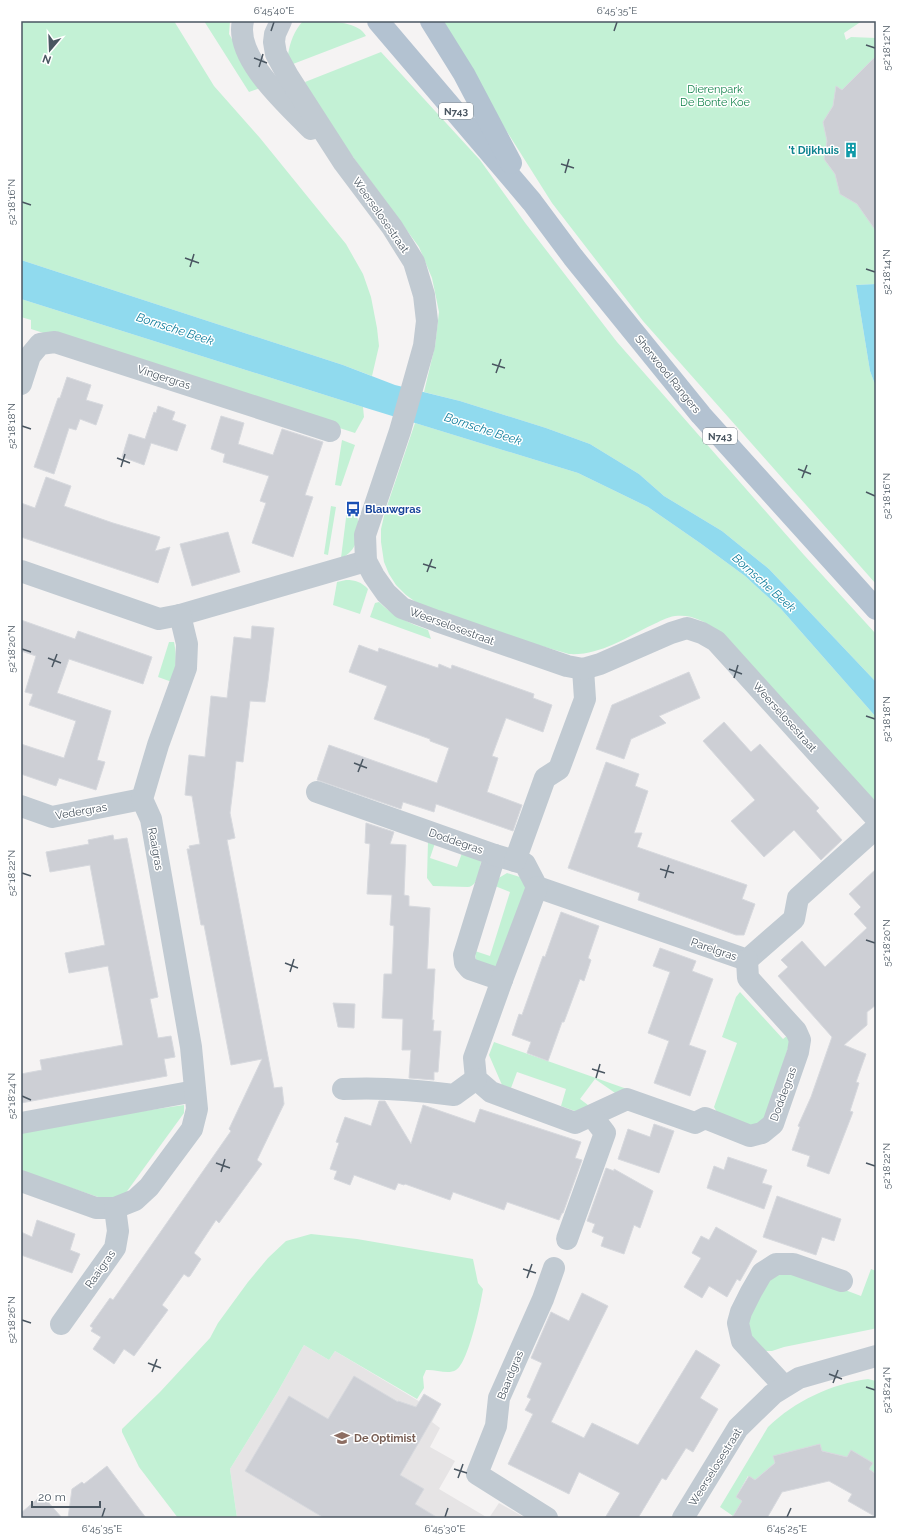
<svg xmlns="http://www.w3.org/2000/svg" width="897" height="1539" font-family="Raleway,sans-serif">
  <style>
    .education { fill: #e6e4e5 }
    .green { fill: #c3f1d5 }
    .water { fill: #90daee }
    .building { fill: #cdcfd5; stroke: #d7d9de }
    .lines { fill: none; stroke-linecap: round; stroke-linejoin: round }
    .minor { stroke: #c1cad2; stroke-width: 22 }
    .tertiary { stroke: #c1cad2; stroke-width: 22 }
    .primary { stroke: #b3c2d1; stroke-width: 22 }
    .ticks { fill: none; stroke: #4a5661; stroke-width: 1.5 }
    .labels { text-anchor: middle; stroke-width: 3; stroke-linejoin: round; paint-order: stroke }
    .shield { fill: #fff; stroke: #808990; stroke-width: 1 }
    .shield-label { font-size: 10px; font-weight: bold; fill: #4a5661 }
    .park-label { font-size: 11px; fill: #17864f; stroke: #fff }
    .culture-label { font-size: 11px; font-weight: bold; fill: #0d838f; stroke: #fff; text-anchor: end }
    .street-label { font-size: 11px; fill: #4a5661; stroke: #fff }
    .transit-label { font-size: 11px; font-weight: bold; fill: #164399; stroke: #fff; text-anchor: start }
    .education-label { font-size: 11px; font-weight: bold; fill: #785e54; stroke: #fff; text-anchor: start }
    .water-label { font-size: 12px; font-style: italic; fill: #0c7c9b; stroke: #fff }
    .neatline { fill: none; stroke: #4a5661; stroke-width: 1.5 }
    .ticks-label { font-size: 10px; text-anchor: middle; fill: #4a5661 }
  </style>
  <rect width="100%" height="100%" fill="#f5f3f3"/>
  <g class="education">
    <path d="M304,1345L329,1360L335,1351L437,1412L432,1422L440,1428L430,1447L455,1461L439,1489L488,1518H237L230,1469L277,1393Z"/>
    <path d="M499,1503L522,1516L524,1518H489Z"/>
  </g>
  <g class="green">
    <path d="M21,21H174L214,86L260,138L346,244L363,274L371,297L377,328L379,346L372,376L343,365L21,260Z"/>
    <path d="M204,21H230L229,34L260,88L249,92Z"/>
    <path d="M303,21C319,21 358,19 366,36L293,64L288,55C290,42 294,31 303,21Z"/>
    <path d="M437,21H862L844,33L846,40L851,37L876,38V67L842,90L836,87L833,106L823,122L827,141L824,159L835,174L840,193L857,204L876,220V284L856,285L870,371L876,387V584L643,321L552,203Z"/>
    <path d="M381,52L480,160L526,224L617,342L804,555L876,634V682L769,569L722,531L664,496L639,474L590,444L546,428L460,401L424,392L435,346L439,312L432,278L419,247L317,108L305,82Z"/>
    <path d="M21,299L363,407L364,417L355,433L31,329V320L21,317Z"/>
    <path d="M415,423L578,473L648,507L700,543L745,576L781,609L876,717V807L717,630C704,621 691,614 675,616C667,617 659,622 652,625C625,638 599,656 569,654L479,628L417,603L406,595L396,585L389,574L384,562L381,542V529L385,512Z"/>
    <path d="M342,440L355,445L341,486L335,485Z"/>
    <path d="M331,506L336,507L328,555L324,554Z"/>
    <path d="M347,510L356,514C361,525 359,545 349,553C347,555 343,557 341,558Z"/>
    <path d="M346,580C356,580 361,582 368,589L360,614L333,605L337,582Z"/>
    <path d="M379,602C393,616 409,623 428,630L431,639L370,617L375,603Z"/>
    <path d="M169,642H174C177,656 176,668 172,682L158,677Z"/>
    <path d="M428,841L435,843L430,858L457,867L462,853L480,860L481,862C479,871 478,886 468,887L433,886L427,878Z"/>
    <path d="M507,873L523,878L527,890L496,967L476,963L475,951L490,956L510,892L495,886L497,879Z"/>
    <path d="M740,992L783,1039L788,1035L791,1038L767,1116L756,1125H743L719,1116L714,1107L737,1043L722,1037L736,997Z"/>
    <path d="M494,1042L627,1089L626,1091L618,1095L595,1079L580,1099L592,1108L580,1113L561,1106L566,1089L517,1072L511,1088L502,1085L489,1055Z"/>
    <path d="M184,1105V1113L125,1194L114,1198H101L21,1171V1129Z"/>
    <path d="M311,1234L357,1239L473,1259L478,1283L483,1289C481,1303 468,1364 456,1370C448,1375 435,1369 426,1370L423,1377L424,1388L417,1399L335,1351L329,1360L304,1345L277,1393L230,1469L237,1518H178L139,1467L122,1432V1429L160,1392L210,1338L218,1323L248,1282L268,1258L286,1241Z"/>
    <path d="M871,1269L876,1271V1328L873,1329L784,1347L772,1351H765L750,1335L748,1310L766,1279L792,1270L861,1296Z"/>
    <path d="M868,1379L876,1381V1474L847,1457L822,1451L820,1444L774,1456L775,1463L755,1480L748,1476L736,1497L742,1501L733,1516L720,1507L768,1427C795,1401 831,1384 868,1379Z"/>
  </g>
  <g class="water">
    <path d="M21,260L343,365L395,385L460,401L546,428L590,444L639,474L664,496L722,531L769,569L876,682V717L781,609L745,576L700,543L648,507L578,473L363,407L21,299Z"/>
    <path d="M876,284V387L870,371L856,285Z"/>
  </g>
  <g class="building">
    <path d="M876,56V231L857,204L840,194L835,174L824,159L827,141L823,122L833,106L836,86L842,90Z"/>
    <path d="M67,377L91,385L86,400L103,405L96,425L80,419L76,430L69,428L54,474L34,467L58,398H60Z"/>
    <path d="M158,406L175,412L172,420L186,425L177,451L151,443L144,465L122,457L129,434L145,439L154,412L156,413Z"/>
    <path d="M221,416L244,423L238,444L273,455L282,429L323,442L305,495L313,497L293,557L252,543L266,503L260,501L269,476L223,462L225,454L211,449Z"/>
    <path d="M46,477L71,486L64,506L113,523L160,537L155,551L170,547L158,583L21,537V503L35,508Z"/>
    <path d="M228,532L240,572L192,586L180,544Z"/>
    <path d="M21,620L75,639L78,631L152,657L143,684L69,659L57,693L111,711L97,760L105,762L96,790L59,778L56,786L21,774V744L64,758L76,721L29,705L33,694L25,692L36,656L21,651Z"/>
    <path d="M252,626L274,628L268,681L265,702L250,701L243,762L236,761L234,780L230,813L235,838L227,840L274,1088L282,1087L284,1104L257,1160L262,1164L219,1223L216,1220L194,1253L201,1259L190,1276L188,1277L184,1274L162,1305L168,1310L134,1356L124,1349L114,1364L93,1349L101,1337L91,1331L93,1328L90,1326L110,1298L113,1300L231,1131L229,1129L262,1059L231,1065L204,925H201L187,849H190L189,846L200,844L192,796L185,795L189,755L205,757L211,696L227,698L234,637L251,639Z"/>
    <path d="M359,645L378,652L379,648L438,668L439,664L451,669L452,665L534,694L533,698L552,705L543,732L506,718L492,756L498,758L487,792L522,805L513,831L436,804L434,812L403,802L401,809L317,780L329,745L437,783L449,748L430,741V739L374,719L387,686L349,672Z"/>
    <path d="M689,672L700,698L659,716L666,723L631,739L624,759L596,749L612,705Z"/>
    <path d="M724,722L751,752L760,744L819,808L816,811L842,840L821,860L794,830L764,857L731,821L755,800L703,741Z"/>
    <path d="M606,762L639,774L635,786L648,791L634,833H642L637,847L747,885L742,899L755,904L744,935H736L638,900L640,893L568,868Z"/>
    <path d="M366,823L394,832L390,844L406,845L404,895L409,896V906L430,908L427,969H435L432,1020H434L433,1031H441L438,1072H434V1080L409,1078L411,1050H402L403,1019L382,1018L384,974H392L394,926L390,925L392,895L367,894L370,844L365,843Z"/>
    <path d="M113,835L114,840L127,838L158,997L150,999L158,1038L171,1036L175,1057L164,1059L167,1076L21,1103V1074L42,1070L40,1060L123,1045L108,966L69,973L65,953L105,945L90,865L50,872L46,852L89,844L88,840Z"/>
    <path d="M876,869V1005L867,1012V1025L844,1045L866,1054L856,1082L859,1083L850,1111L853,1112L829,1174L807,1166L810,1156L792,1150L800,1127L798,1126L811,1097L832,1037L778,976L788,967L781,960L802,941L825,967L867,928L854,914L861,907L849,894Z"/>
    <path d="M561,912L599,926L588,958L591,960L584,981L580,979L564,1022H562L548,1061L527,1053L531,1042L512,1035L519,1014L522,1015L543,956L545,957Z"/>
    <path d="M660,948L696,961L692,971L713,979L689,1045L706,1051L690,1096L654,1083L669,1041L648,1033L670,972L653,966Z"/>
    <path d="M333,1003L355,1004L354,1028L338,1027Z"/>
    <path d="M379,1101H385L411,1144L423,1105L475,1123L480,1109L581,1142L575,1158L582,1160L563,1213H562L559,1220L507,1202L504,1210L453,1192L450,1200L405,1184L404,1185L398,1183L395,1190L354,1175L350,1185L334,1179L337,1171L330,1169L339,1143L336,1142L345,1117L371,1126Z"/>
    <path d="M654,1124L674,1131L659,1173L618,1159L628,1129L650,1137Z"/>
    <path d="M728,1157L767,1170L762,1183L772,1186L764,1209L707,1188L714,1166L724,1170Z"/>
    <path d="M606,1168L614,1171V1169L653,1191L640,1228L634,1225L624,1254L601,1246L604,1237L592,1232L595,1224L587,1221Z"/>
    <path d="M777,1196L841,1219L834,1241L822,1237L816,1255L763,1237Z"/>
    <path d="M37,1220L75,1234L70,1250L80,1254L72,1273L21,1255V1232L32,1237Z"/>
    <path d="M716,1227L757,1251L740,1281L737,1279L727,1297L709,1286L702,1298L684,1287L701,1258L692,1253L701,1236L709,1240Z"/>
    <path d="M582,1293L608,1306L551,1422L584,1438L592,1423L638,1445L696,1350L720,1365L700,1398L718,1409L693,1452L686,1448L666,1480L662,1478L638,1518H605L620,1493L579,1472L569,1494L508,1464L533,1414L525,1410L531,1399L527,1397L542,1363L531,1358L551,1312L569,1321Z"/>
    <path d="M354,1376L398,1402V1401L416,1407L424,1394L441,1404L400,1475L424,1489L415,1504L438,1518H324L245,1471L289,1396L328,1419Z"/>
    <path d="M820,1444L822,1451L847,1457L851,1450L873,1463L869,1469L876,1474V1517L848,1501L852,1494L829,1481L782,1492L767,1518H732L742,1501L736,1497L749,1476L755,1480L775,1463L773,1456Z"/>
    <path d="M107,1466L146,1518H68L72,1489L82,1482L84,1484Z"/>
    <path d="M42,1495L62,1518H21V1513Z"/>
  </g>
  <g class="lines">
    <g class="minor">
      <path d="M21,384L30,356L40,344L55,342L330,431"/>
      <path d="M21,571L159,619L180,615L366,561"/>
      <path d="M317,792L495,855L464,955L465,963L470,969L502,980"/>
      <path d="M21,806L52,817L142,799"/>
      <path d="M495,855L525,864L537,887L747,960L794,919L798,898L876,828"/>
      <path d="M515,861L545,778L559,769L585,699L583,669"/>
      <path d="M537,887L502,980L474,1058L476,1079L491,1092L575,1123L627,1099L695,1123L705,1118L750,1136L762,1133L773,1124L798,1052L800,1040L796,1031L748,978L747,960"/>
      <path d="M343,1089C380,1087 418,1090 454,1095L476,1079"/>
      <path d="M21,1123L195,1091"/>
      <path d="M21,1181L96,1208H115"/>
      <path d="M567,1239L605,1133L592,1116"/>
      <path d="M61,1324L115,1248L118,1231L115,1208L135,1200L149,1187L192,1129L197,1109L191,1047L151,819L142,799L158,745L186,668L187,644L180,615"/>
      <path d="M784,1386L742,1341L738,1323L741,1312L751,1292L762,1273L776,1264H793L842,1281"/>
      <path d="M547,1518L477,1474L496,1426L499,1398L543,1299L554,1268"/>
    </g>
    <g class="tertiary">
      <path d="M243,21C234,58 287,104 311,129"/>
      <path d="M281,21L275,34L274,42L276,54L288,76L344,163L392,227L414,262L424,295L427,321L424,346L400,431L365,535L366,561L374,576L386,593L402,608L437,621L567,666L583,669L600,664L671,633L687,628L702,633L716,641L876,818"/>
      <path d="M683,1518L738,1428L773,1394L799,1378L876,1356"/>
    </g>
    <g class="primary">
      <path d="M378,21L532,202L573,257L701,415L876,609"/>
      <path d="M431,21L464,74L511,163"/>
    </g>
  </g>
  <path class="ticks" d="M271,31L274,22M614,31L617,22M866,45L875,48M254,58L267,63M259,67L263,54M561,164L574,168M565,173L569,159M22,202L31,205M185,258L199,263M190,267L194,254M866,269L875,272M492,364L505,368M496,373L501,359M22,426L31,429M117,458L130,463M121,467L125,454M798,469L811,474M802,478L807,465M866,492L875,496M423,564L436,568M427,572L432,559M22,649L31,652M48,658L61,663M52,667L57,654M729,669L742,674M734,678L738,665M866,716L875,719M354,763L367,768M358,772L363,759M660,869L674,873M22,873L31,876M665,878L669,865M866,940L875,943M285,963L298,968M290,972L294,959M592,1069L605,1073M596,1078L600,1064M22,1096L31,1100M216,1163L230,1168M866,1163L875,1166M221,1172L225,1159M523,1269L536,1273M527,1278L532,1264M22,1320L31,1323M148,1363L161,1368M152,1372L157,1359M829,1374L842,1379M833,1383L838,1370M866,1387L875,1390M454,1469L467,1473M458,1478L463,1464M102,1517L105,1508M445,1517L448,1508M787,1517L791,1508"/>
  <defs>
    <g id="building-bare" transform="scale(1.2)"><path d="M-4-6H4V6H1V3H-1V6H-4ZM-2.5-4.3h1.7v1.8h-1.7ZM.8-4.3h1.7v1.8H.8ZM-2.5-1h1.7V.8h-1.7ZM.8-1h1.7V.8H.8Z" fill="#0f9aa8" stroke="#fff" stroke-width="2.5" paint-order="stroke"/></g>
    <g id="bus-bare" transform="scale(1.2)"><path d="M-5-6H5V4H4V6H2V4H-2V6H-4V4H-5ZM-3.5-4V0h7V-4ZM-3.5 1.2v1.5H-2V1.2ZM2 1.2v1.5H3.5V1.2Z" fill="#1a4fb4" stroke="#fff" stroke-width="2.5" paint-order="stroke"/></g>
    <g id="school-bare" transform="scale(1.2)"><path d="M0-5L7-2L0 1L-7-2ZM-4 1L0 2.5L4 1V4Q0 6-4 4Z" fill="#8d6e63" stroke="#fff" stroke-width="2.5" paint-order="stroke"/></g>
  </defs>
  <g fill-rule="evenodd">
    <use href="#building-bare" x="851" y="150"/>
    <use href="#bus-bare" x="353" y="509"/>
    <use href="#school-bare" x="342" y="1438"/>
  </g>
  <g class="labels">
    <g class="shield">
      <rect x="439" y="103" width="34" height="16" rx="3"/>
      <rect x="703" y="428" width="34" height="16" rx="3"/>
    </g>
    <g class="shield-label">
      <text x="456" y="115">N743</text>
      <text x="720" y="440">N743</text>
    </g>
    <g class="park-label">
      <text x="715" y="93">Dierenpark<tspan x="715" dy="13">De Bonte Koe</tspan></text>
    </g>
    <g class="culture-label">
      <text x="839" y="154">'t Dijkhuis</text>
    </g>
    <g class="street-label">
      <text transform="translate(381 215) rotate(55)" y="4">Weerselosestraat</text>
      <text transform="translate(668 374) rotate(51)" y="4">Sherwood Rangers</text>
      <text transform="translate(164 377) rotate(18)" y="4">Vingergras</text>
      <text transform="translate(452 626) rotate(20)" y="4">Weerselosestraat</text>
      <text transform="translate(785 717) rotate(48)" y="4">Weerselosestraat</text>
      <text transform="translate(81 811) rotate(-10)" y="4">Vedergras</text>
      <text transform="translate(456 841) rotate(19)" y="4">Doddegras</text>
      <text transform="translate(156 849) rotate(80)" y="4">Raaigras</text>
      <text transform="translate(714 949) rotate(19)" y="4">Parelgras</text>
      <text transform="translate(783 1094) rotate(-70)" y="4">Doddegras</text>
      <text transform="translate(100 1269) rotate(-55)" y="4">Raaigras</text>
      <text transform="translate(510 1375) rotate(-68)" y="4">Baardgras</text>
      <text transform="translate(715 1467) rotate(-58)" y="4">Weerselosestraat</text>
    </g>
    <g class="transit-label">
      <text x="365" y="513">Blauwgras</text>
    </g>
    <g class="education-label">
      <text x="354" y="1442">De Optimist</text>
    </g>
    <g class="water-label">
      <text transform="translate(175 329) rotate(18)" y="4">Bornsche Beek</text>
      <text transform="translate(483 429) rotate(18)" y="4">Bornsche Beek</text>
      <text transform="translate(764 583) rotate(42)" y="4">Bornsche Beek</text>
    </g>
  </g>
  <rect width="897" height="1539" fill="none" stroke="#ffffff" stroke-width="44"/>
  <g transform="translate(50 50) rotate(199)" stroke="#ffffff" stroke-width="3" paint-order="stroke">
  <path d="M0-3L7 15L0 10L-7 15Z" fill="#4a5661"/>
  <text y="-6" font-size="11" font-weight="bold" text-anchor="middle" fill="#4a5661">N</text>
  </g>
  <path d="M32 1501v6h68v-6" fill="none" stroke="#4a5661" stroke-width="2"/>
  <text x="38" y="1501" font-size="12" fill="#4a5661" stroke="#ffffff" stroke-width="3" paint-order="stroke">20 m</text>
  <rect x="22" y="22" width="853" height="1495" class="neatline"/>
  <g class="ticks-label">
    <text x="274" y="14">6°45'40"E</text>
    <text x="617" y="14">6°45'35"E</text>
    <text transform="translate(886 48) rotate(-90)" y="4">52°18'12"N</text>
    <text transform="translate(11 202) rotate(-90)" y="4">52°18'16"N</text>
    <text transform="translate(886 272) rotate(-90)" y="4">52°18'14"N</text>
    <text transform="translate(11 426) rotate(-90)" y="4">52°18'18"N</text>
    <text transform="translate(886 496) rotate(-90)" y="4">52°18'16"N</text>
    <text transform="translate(11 649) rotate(-90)" y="4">52°18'20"N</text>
    <text transform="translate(886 719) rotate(-90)" y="4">52°18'18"N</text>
    <text transform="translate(11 873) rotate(-90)" y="4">52°18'22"N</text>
    <text transform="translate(886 943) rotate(-90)" y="4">52°18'20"N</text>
    <text transform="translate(11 1096) rotate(-90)" y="4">52°18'24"N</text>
    <text transform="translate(886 1166) rotate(-90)" y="4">52°18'22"N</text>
    <text transform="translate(11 1320) rotate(-90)" y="4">52°18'26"N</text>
    <text transform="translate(886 1390) rotate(-90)" y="4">52°18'24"N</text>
    <text x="102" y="1532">6°45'35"E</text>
    <text x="445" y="1532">6°45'30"E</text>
    <text x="787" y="1532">6°45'25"E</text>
  </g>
</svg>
